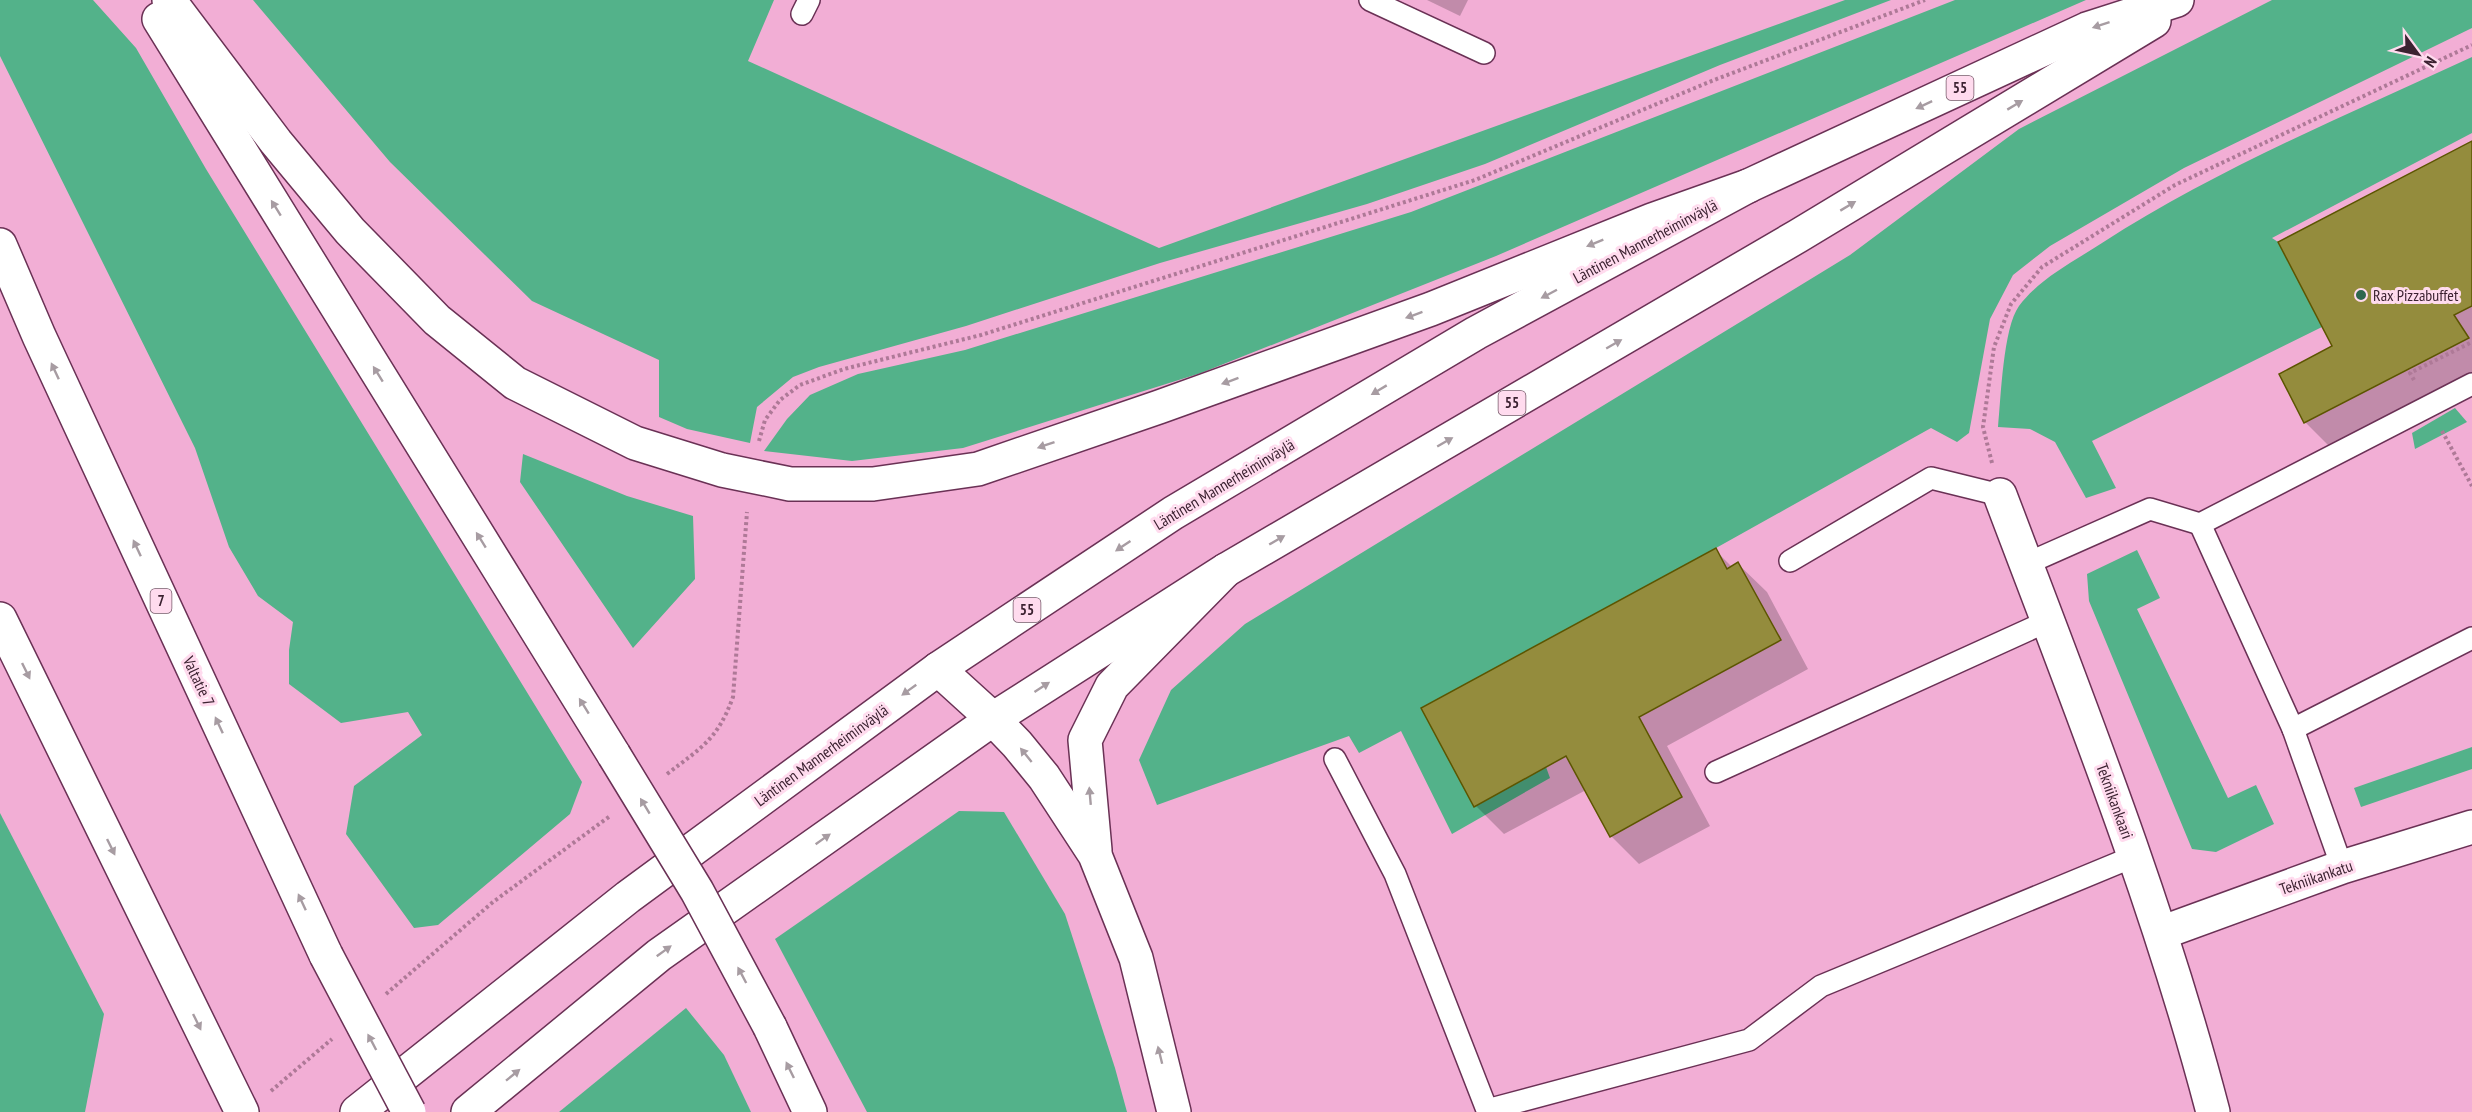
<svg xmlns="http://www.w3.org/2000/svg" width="2472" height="1112" font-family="'PT Sans Narrow',sans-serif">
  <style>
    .green { fill: #53b28a }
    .shadow { fill: #0003 }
    .building { fill: #948c3d; stroke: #5c5500; stroke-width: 1.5 }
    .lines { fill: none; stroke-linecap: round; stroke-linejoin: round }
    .lane-casing { stroke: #6a3155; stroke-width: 24 }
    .street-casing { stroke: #6a3155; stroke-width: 36 }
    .primary-casing { stroke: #6a3155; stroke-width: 36 }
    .highway-casing { stroke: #6a3155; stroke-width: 36 }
    .path { stroke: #ae7997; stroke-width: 4; stroke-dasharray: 3 3; stroke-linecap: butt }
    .lane { stroke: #fff; stroke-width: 21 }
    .street { stroke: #fff; stroke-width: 33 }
    .primary { stroke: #fff; stroke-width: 33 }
    .highway { stroke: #fff; stroke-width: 33 }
    .highway-bridge-casing { stroke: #6a3155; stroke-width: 36; stroke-linecap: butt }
    .highway-bridge { stroke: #fff; stroke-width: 33 }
    .oneway { fill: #a79ca2 }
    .poi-dot { fill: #2e674f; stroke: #ffdbee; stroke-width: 2 }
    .labels { text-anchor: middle; stroke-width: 6; stroke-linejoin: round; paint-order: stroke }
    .shield { fill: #ffdbee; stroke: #765a6a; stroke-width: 1.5 }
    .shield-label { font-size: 15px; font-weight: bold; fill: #3c2231 }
    .street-label { font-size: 16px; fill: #3c2231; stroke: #ffdbee }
    .poi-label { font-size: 16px; fill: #3c2231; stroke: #ffdbee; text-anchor: start }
  </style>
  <rect width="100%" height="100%" fill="#f2aed5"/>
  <g class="green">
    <path d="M0,0H93L136,48L206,169L582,782L570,814L438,925L414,928L346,834L354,786L422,735L408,712L341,723L289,684V650L293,622L258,596L229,547L195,448L0,56Z"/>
    <path d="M253,0H774L748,61L1159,248L1845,0H1891L1720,65L1485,164L1367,204L1160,263L966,326L819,367L793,377L757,407L750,443L687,429L659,417V360L532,301L390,162Z"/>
    <path d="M1955,0H2086L1496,256L1201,373L963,448L852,461L764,451L787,419L810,395L858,374L965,350L1411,212Z"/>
    <path d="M2272,0H2472V28L2184,168L2050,246L2013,275L1990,319L1969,433L1957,442L1931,428L1716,548L1474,806L1546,767L1550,778L1452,834L1401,731L1359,753L1349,736L1157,805L1139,760L1171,690L1245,624L1850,255L2019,129Z"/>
    <path d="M2472,57V133L2272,238L2278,242L2322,327L2092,441L2116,488L2086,498L2055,442L2030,429L1998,427C2001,398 2003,328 2019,306C2040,278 2073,262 2102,243C2218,168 2347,115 2472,57Z"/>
    <path d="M2455,408L2467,422L2415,449L2412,433Z"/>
    <path d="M523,454L627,496L693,516L695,579L633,648L520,482Z"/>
    <path d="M2137,550L2160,598L2137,609L2228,798L2256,785L2274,824L2216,852L2192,849L2089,601L2087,574Z"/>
    <path d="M2472,747V769L2361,807L2354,788Z"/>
    <path d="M959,811L1004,812L1065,914L1115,1068L1127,1112H867L775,939Z"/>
    <path d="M0,813L104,1014L85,1112H0Z"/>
    <path d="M686,1008L724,1055L751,1112H559Z"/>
  </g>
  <g class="shadow">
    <path d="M1427,0H1468L1460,16Z"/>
    <path d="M2472,143V380L2334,451L2306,423L2281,374L2334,347Z"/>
    <path d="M1715,550L1732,567L1738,564L1767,592L1808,669L1667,746L1710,826L1639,864L1611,836L1586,790L1504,834L1476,806Z"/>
  </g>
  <g class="building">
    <path d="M2472,141V306L2454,315L2469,338L2304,423L2279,374L2332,346L2278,242Z"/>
    <path d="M1716,548L1727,569L1738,562L1781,640L1639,717L1682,797L1610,837L1566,756L1474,807L1421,708Z"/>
  </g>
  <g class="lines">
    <g class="lane-casing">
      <g id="lane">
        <path d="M1370,0L1484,53"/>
        <path d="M802,14L809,0"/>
        <path d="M1790,561L1931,478L2000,495"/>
        <path d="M2026,564L2150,509L2200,524"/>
        <path d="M2293,729L2472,638"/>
        <path d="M1335,759L1395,874L1487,1110L1749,1040L1821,986L2135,856"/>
        <path d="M1716,772L2048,621"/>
        <path d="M2342,867L2293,729L2200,524L2472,384"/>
      </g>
    </g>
    <g class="street-casing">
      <g id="street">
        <path d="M2000,495C2077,699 2158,901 2213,1112"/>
        <path d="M2161,933L2342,867L2472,827"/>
      </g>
    </g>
    <g class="primary-casing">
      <g id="primary">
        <path d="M357,1112L628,897L938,669L1173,513L1476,333L1748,186L2087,29L2177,0"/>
        <path d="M468,1112L659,955L993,719L1226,570L1798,236L2154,21"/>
      </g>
    </g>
    <g class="highway-casing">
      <g id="highway">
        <path d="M169,0L276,142L350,231L437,320L515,383L635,443L722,470L790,484H873L978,469L1159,407L1431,309L1652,220L1748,186"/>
        <path d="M159,19L614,755"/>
        <path d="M0,245L39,336L326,955"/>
        <path d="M0,619L242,1112"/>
        <path d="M938,669L993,719L1017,744L1044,777L1095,855L1136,958L1174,1112"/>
        <path d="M1095,850L1085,740L1112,686L1226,570"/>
        <path d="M770,1027L810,1112"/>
      </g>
    </g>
    <g class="path">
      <path d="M2414,380L2410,373L2472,342"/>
      <path d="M2442,431L2472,486"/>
      <path d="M759,441L765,420L780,400L800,385L844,369L981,335L1475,180L1714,80L1925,0"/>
      <path d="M1992,463L1983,427L1994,347L2011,304L2042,267L2175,185L2472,45"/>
      <path d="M667,774C701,748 718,739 733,697L747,512"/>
      <path d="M386,994L493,902L610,816"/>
      <path d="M271,1091L332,1039"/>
    </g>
    <use href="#lane" class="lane"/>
    <use href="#street" class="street"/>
    <use href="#primary" class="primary"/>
    <use href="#highway" class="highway"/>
    <g class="highway-bridge-casing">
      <g id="highway-bridge">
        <path d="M614,755L697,891L770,1027"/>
        <path d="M326,955L409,1112"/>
      </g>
    </g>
    <use href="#highway-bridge" class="highway-bridge"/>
  </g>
  <defs><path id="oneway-solid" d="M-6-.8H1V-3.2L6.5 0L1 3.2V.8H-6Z" transform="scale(1.5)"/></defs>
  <g class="oneway">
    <use href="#oneway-solid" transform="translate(2101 25) rotate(162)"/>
    <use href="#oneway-solid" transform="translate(1924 105) rotate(155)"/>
    <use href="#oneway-solid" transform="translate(2015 105) rotate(-31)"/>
    <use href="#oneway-solid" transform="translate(1848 206) rotate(-31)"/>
    <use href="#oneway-solid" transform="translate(276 208) rotate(-122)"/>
    <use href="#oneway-solid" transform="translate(1595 243) rotate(158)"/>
    <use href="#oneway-solid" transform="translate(1549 294) rotate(152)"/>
    <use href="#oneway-solid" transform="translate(1414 315) rotate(160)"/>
    <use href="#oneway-solid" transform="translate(1614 344) rotate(-30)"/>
    <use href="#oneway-solid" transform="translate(55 371) rotate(-115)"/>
    <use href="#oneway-solid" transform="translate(378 374) rotate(-122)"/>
    <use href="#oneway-solid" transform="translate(1230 381) rotate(160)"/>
    <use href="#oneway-solid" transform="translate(1379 390) rotate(149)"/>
    <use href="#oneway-solid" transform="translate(1445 442) rotate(-30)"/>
    <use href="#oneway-solid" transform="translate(1046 445) rotate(161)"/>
    <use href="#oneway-solid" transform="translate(481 540) rotate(-122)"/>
    <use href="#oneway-solid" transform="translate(1277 540) rotate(-30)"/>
    <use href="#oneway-solid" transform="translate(1123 546) rotate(146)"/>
    <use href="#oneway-solid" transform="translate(137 548) rotate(-115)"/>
    <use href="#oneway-solid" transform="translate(26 671) rotate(64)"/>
    <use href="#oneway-solid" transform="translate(1042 687) rotate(-33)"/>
    <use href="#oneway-solid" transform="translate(909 690) rotate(144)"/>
    <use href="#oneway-solid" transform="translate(584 706) rotate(-122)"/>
    <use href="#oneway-solid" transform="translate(219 725) rotate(-115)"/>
    <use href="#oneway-solid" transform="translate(1026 755) rotate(-129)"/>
    <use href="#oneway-solid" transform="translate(1090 796) rotate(-95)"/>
    <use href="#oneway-solid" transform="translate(645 806) rotate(-121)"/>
    <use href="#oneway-solid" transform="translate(823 839) rotate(-35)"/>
    <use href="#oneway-solid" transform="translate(111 847) rotate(64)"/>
    <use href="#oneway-solid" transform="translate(302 902) rotate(-115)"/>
    <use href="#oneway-solid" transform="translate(664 951) rotate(-36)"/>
    <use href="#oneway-solid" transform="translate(742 975) rotate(-118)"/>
    <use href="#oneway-solid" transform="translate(197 1022) rotate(64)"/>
    <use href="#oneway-solid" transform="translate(372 1042) rotate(-118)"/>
    <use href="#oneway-solid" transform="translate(1160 1055) rotate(-104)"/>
    <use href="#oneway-solid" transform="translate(790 1070) rotate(-116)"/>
    <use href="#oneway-solid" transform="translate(513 1075) rotate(-39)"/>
  </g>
  <circle class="poi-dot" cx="2361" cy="295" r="6"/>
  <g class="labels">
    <g class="shield">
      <rect x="1946.5" y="76" width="27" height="24" rx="4.5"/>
      <rect x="1498.5" y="391" width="27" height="24" rx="4.5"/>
      <rect x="150.5" y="589" width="21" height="24" rx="4.5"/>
      <rect x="1013.5" y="598" width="27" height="24" rx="4.5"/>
    </g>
    <g class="shield-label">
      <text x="1960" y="93">55</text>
      <text x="1512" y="408">55</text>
      <text x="161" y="606">7</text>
      <text x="1027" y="615">55</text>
    </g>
    <g class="street-label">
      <text transform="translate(1645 241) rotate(-28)" y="6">Läntinen Mannerheiminväylä</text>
      <text transform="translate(1224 484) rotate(-31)" y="6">Läntinen Mannerheiminväylä</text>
      <text transform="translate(199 681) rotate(65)" y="6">Valtatie 7</text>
      <text transform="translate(821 755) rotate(-36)" y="6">Läntinen Mannerheiminväylä</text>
      <text transform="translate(2115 801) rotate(70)" y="6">Tekniikankaari</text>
      <text transform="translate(2316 877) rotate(-19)" y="6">Tekniikankatu</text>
    </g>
    <g class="poi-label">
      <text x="2373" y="301">Rax Pizzabuffet</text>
    </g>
  </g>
  <g transform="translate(2418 54) rotate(123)" stroke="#ffdbee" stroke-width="4.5" paint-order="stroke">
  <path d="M0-4.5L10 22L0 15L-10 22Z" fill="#3c2231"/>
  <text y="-9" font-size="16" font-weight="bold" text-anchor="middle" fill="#3c2231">N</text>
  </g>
</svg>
